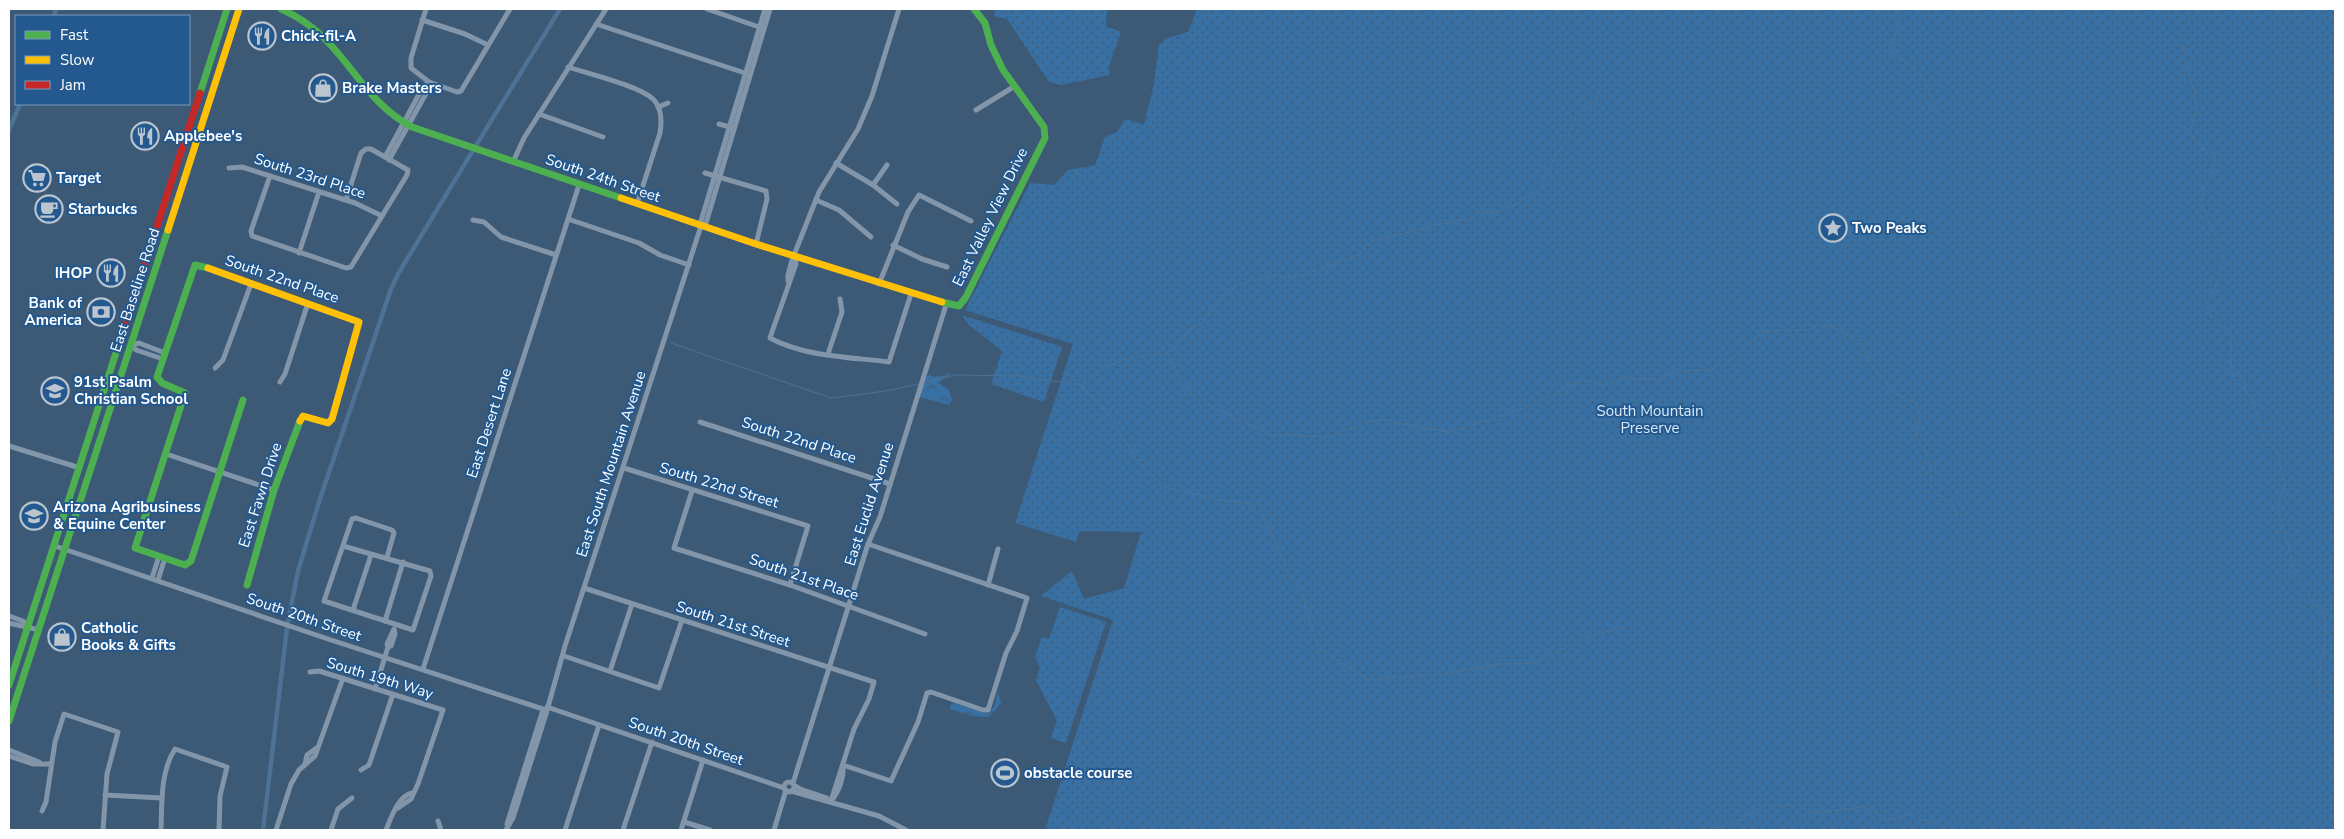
<svg xmlns="http://www.w3.org/2000/svg" width="2344" height="839" font-family="'Nunito Sans',sans-serif">
  <style>
    .forest { fill: url(#forest-crowns) }
    .park { fill: url(#park-dots) }
    .lines { fill: none; stroke-linecap: round; stroke-linejoin: round }
    .stream { stroke: #4d7296; stroke-width: 1 }
    .canal { stroke: #4d7296; stroke-width: 4.5 }
    .street { stroke: #8396a9; stroke-width: 5 }
    .fast { stroke: #4caf50; stroke-width: 7 }
    .slow { stroke: #ffc107; stroke-width: 7 }
    .jam { stroke: #c62828; stroke-width: 7 }
    .labels { text-anchor: middle; stroke-width: 4; stroke-linejoin: round; paint-order: stroke }
    .poi-label { font-size: 15px; font-weight: bold; fill: #fff; stroke: #23598e; text-anchor: start }
    .street-label { font-size: 15px; fill: #fff; stroke: #23598e }
    .park-label { font-size: 15px; fill: #d7e9f9; stroke: #23598e }
  </style>
  <defs>
    <pattern id="forest-crowns" width="20" height="18" patternUnits="userSpaceOnUse" patternTransform="scale(1.25)"><rect width="20" height="18" fill="#3870a4"/><path d="M2 6a3 3 0 1 1 6 0M12 15a3 3 0 1 1 6 0" fill="none" stroke="#445a6f"/></pattern>
    <pattern id="park-dots" width="8" height="8" patternUnits="userSpaceOnUse" patternTransform="scale(1.25)"><rect width="8" height="8" fill="#3870a4"/><path d="M2 2h.1M6 6h.1" fill="none" stroke="#445a6f" stroke-width="1.8" stroke-linecap="round"/></pattern>
  </defs>
  <rect width="100%" height="100%" fill="#3c5976"/>
  <g class="forest">
    <path d="M952,373L938,383L949,390L952,400L949,405L919,397L925,377L930,375L934,377Z"/>
    <path d="M998,692L1001,703L990,717L973,716L950,709L952,702L987,714L994,707Z"/>
  </g>
  <g class="park">
    <path d="M996,9H1107L1106,26L1121,32L1109,66V75L1061,85L1049,82L1007,19L994,16Z"/>
    <path d="M1197,9H2335V830H1045L1113,620L1041,596L1072,571L1084,599L1124,588L1141,532L1080,531L1076,542L1015,523L1073,344L965,310L1030,183L1054,185L1068,170L1095,165L1105,137L1117,132L1125,119L1144,125L1154,84L1159,45L1167,38L1188,32Z"/>
    <path d="M962,315L1062,347L1044,402L991,384L1002,351L969,325Z"/>
    <path d="M1060,607L1106,622L1066,743L1051,738L1057,721L1036,680L1040,667L1035,657L1042,637L1049,639Z"/>
  </g>
  <g class="lines">
    <g class="stream">
      <path d="M1897,9C1902,29 1892,34 1891,52C1897,58 1905,61 1911,66C1925,76 1931,95 1937,111"/>
      <path d="M2189,9L2188,23L2180,35L2197,104L2190,133L2200,148L2215,154L2212,177L2203,188L2202,206L2224,253L2218,282L2208,301V309L2211,316C2238,327 2230,350 2232,374L2242,377L2247,392L2254,404L2263,438L2277,451L2285,487L2278,500L2279,515L2287,539L2294,574L2307,589L2310,599L2314,606L2319,607C2337,633 2313,668 2320,692C2321,698 2331,704 2335,709"/>
      <path d="M671,343L831,398L886,391L919,384"/>
      <path d="M1169,352L1178,346L1189,330L1203,322L1226,292L1243,283L1277,276L1295,278L1359,255L1370,242L1440,224L1469,219L1481,212H1497L1522,201L1542,186L1544,177L1572,128L1576,116L1596,101L1600,87"/>
      <path d="M925,382L956,375L1022,376L1080,385L1104,409L1136,459L1165,487L1215,499L1259,505L1289,574L1304,597L1308,617L1319,649L1368,679L1435,675L1501,664L1535,663L1585,638L1625,626"/>
      <path d="M1080,385C1115,358 1125,358 1168,353L1179,378L1197,399L1270,435L1330,437L1366,422L1387,420L1410,426L1450,432L1527,407L1568,386L1586,380L1606,386L1621,378L1659,379L1677,371L1709,370L1727,363L1764,331L1805,330L1823,325L1838,329L1866,346L1867,359L1893,393L1916,403L1920,414L1916,435L1931,463L1930,486L1935,493L1952,502L1958,517"/>
      <path d="M2335,755L2329,762L2335,775"/>
      <path d="M1704,830L1727,826L1763,806L1796,805L1815,813L1862,807L1870,809L1884,819H1894L1914,813L1920,819L1936,824"/>
    </g>
    <g class="canal">
      <path d="M54,16L56,9"/>
      <path d="M9,130L20,104"/>
      <path d="M475,147L560,9"/>
      <path d="M288,622L298,571L319,502L391,289L398,274L472,152"/>
      <path d="M263,830L287,628"/>
    </g>
    <g class="street">
      <path d="M426,9L411,58V68L429,82L457,92L461,91L510,9"/>
      <path d="M707,9L762,28"/>
      <path d="M422,20L465,34L488,45"/>
      <path d="M596,24L748,74"/>
      <path d="M568,67C589,74 639,86 653,99C662,108 662,121 660,133L637,204"/>
      <path d="M658,107L668,103"/>
      <path d="M976,110L1015,86"/>
      <path d="M539,114L603,137"/>
      <path d="M719,124L733,128"/>
      <path d="M385,157L423,87L428,83"/>
      <path d="M389,160L428,90L429,82"/>
      <path d="M513,162L524,138L606,9"/>
      <path d="M836,163L873,185L897,204"/>
      <path d="M229,168L242,167L355,203L382,216"/>
      <path d="M705,173L766,191L767,199L756,244"/>
      <path d="M270,176L251,231L252,236L346,268L351,267L407,175L408,170L371,149H366L361,153L346,200"/>
      <path d="M873,185L887,165"/>
      <path d="M816,200L839,210L871,237"/>
      <path d="M568,219L639,243L660,255L689,265"/>
      <path d="M473,220L484,222L501,237L556,255"/>
      <path d="M701,226L706,223L770,9"/>
      <path d="M893,245L922,259L947,267"/>
      <path d="M299,253L319,192"/>
      <path d="M795,257L796,264L772,332L770,338C805,357 851,357 889,362L911,294"/>
      <path d="M788,281V275L792,260L819,192L858,129L872,96L899,9"/>
      <path d="M879,284L908,212L919,195L971,221"/>
      <path d="M131,345L139,343L165,353"/>
      <path d="M131,345L136,350L163,359"/>
      <path d="M828,354L842,312L840,299"/>
      <path d="M215,368L223,360L251,284"/>
      <path d="M280,382L285,374L308,303"/>
      <path d="M700,422L890,484"/>
      <path d="M9,446L80,468"/>
      <path d="M166,454L274,490"/>
      <path d="M624,468L808,526L790,585"/>
      <path d="M692,491L674,548L790,585L925,634"/>
      <path d="M55,546L328,639L546,710"/>
      <path d="M343,546L430,571L431,576L413,630L324,601L352,519L356,518L392,530L394,533L387,557"/>
      <path d="M152,578L159,556"/>
      <path d="M158,580L165,558"/>
      <path d="M988,585L998,549"/>
      <path d="M584,588L874,682L869,699L854,729L831,801"/>
      <path d="M353,610L371,555"/>
      <path d="M9,616L23,621L28,626"/>
      <path d="M385,621L403,562"/>
      <path d="M9,623L39,630"/>
      <path d="M564,656L659,688L682,620"/>
      <path d="M423,669L579,185"/>
      <path d="M610,671L632,604"/>
      <path d="M310,672L319,671L443,710L418,784L411,799L398,808"/>
      <path d="M375,689L388,647L387,644L394,629L395,634L391,646L388,647"/>
      <path d="M547,707L784,788"/>
      <path d="M9,750L39,762"/>
      <path d="M9,756L33,764H51"/>
      <path d="M305,764L307,755L318,747"/>
      <path d="M843,765L891,781L918,722L927,693L931,692L983,710H988L1006,653L1017,631L1027,598L868,544"/>
      <path d="M361,770L369,765L393,694"/>
      <circle cx="789" cy="787" r="5"/>
      <path d="M793,783L868,544L880,517L946,305"/>
      <path d="M794,785L800,789L827,798"/>
      <path d="M791,791L879,816L906,830"/>
      <path d="M105,795L162,798"/>
      <path d="M831,801C839,792 844,777 843,766"/>
      <path d="M42,811L46,802L55,742L64,714L118,732L107,774L103,830"/>
      <path d="M438,821L441,830"/>
      <path d="M684,822L710,830"/>
      <path d="M507,824L542,713L546,710"/>
      <path d="M161,830C162,804 160,772 175,749L227,767L220,796L219,830"/>
      <path d="M276,830L291,784L299,770L315,756L343,678"/>
      <path d="M331,830L338,809L352,798"/>
      <path d="M386,830C391,818 398,796 412,793"/>
      <path d="M506,830L513,818L546,714L565,646L701,226V221L765,9"/>
      <path d="M565,830L599,725"/>
      <path d="M623,830L652,742"/>
      <path d="M681,830L703,760"/>
      <path d="M774,830L786,790"/>
    </g>
    <g class="fast">
      <path d="M281,9C346,37 354,96 412,127L621,198"/>
      <path d="M200,93L227,9"/>
      <path d="M208,268L195,265L157,377L162,383L185,393L135,548L185,565L191,561L243,400"/>
      <path d="M942,302L959,306L966,297L1045,138L1044,127L1003,70L991,45L985,23L974,9"/>
      <path d="M247,585L274,490L300,421"/>
      <path d="M9,685L124,328"/>
      <path d="M9,721L168,230"/>
    </g>
    <g class="slow">
      <path d="M621,198L756,244L942,302"/>
      <path d="M168,230L239,9"/>
      <path d="M208,268L359,322L332,419L328,423L303,416L300,421"/>
    </g>
    <path class="jam" d="M124,328L200,93"/>
  </g>
  <defs>
    <g id="restaurant-ring" transform="scale(1.4375)"><circle r="9.5" fill="#23598e" stroke="#bbc5cf" stroke-width="1.5"/><path d="M-5-6h1v4h1v-4h1v4h1v-4h1v5L-1.5 .5V6h-2V.5L-5-1ZM5-6V6H3V1.5H1.5Q1.5-4 5-6Z" fill="#bbc5cf"/></g>
    <g id="shop-ring" transform="scale(1.4375)"><circle r="9.5" fill="#23598e" stroke="#bbc5cf" stroke-width="1.5"/><path d="M-5-2.5h2.3a2.7 3.5 0 0 1 5.4 0H5L5.5 6h-11ZM-1.5-2.5h3a1.5 2.3 0 0 0-3 0Z" fill="#bbc5cf"/></g>
    <g id="supermarket-ring" transform="scale(1.4375)"><circle r="9.5" fill="#23598e" stroke="#bbc5cf" stroke-width="1.5"/><path d="M-6-5.5h2.5l.6 2H6L4.5 2H-2.5L-4.4-4H-6ZM-1.5 3.2a1.3 1.3 0 1 0 .1 0ZM3 3.2a1.3 1.3 0 1 0 .1 0Z" fill="#bbc5cf"/></g>
    <g id="cafe-ring" transform="scale(1.4375)"><circle r="9.5" fill="#23598e" stroke="#bbc5cf" stroke-width="1.5"/><path d="M-5.5-4.5H6V0H3Q3 3.5 0 3.5H-2.5Q-5.5 3.5-5.5 0ZM3-3.2v2h1.7v-2ZM-6 4.5H4V6H-6Z" fill="#bbc5cf"/></g>
    <g id="sight-ring" transform="scale(1.4375)"><circle r="9.5" fill="#23598e" stroke="#bbc5cf" stroke-width="1.5"/><path d="M0-6L1.8-2.2L6-1.7L2.9 1.2L3.7 5.4L0 3.3L-3.7 5.4L-2.9 1.2L-6-1.7L-1.8-2.2Z" fill="#bbc5cf"/></g>
    <g id="bank-ring" transform="scale(1.4375)"><circle r="9.5" fill="#23598e" stroke="#bbc5cf" stroke-width="1.5"/><path d="M-6-4H6V4H-6ZM0-2.3a2.3 2.3 0 1 0 0 4.6a2.3 2.3 0 1 0 0-4.6Z" fill="#bbc5cf"/></g>
    <g id="school-ring" transform="scale(1.4375)"><circle r="9.5" fill="#23598e" stroke="#bbc5cf" stroke-width="1.5"/><path d="M0-5L7-2L0 1L-7-2ZM-4 1L0 2.5L4 1V4Q0 6-4 4Z" fill="#bbc5cf"/></g>
    <g id="stadium-ring" transform="scale(1.4375)"><circle r="9.5" fill="#23598e" stroke="#bbc5cf" stroke-width="1.5"/><path d="M0-5a6.5 5 0 1 0 0 10a6.5 5 0 1 0 0-10ZM-3.5-1.8h7v3.6h-7Z" fill="#bbc5cf"/></g>
  </defs>
  <g fill-rule="evenodd">
    <use href="#restaurant-ring" x="262" y="36"/>
    <use href="#shop-ring" x="323" y="88"/>
    <use href="#restaurant-ring" x="145" y="136"/>
    <use href="#supermarket-ring" x="37" y="178"/>
    <use href="#cafe-ring" x="49" y="209"/>
    <use href="#sight-ring" x="1833" y="228"/>
    <use href="#restaurant-ring" x="111" y="273"/>
    <use href="#bank-ring" x="101" y="312"/>
    <use href="#school-ring" x="55" y="391"/>
    <use href="#school-ring" x="34" y="516"/>
    <use href="#shop-ring" x="62" y="637"/>
    <use href="#stadium-ring" x="1005" y="773"/>
  </g>
  <g class="labels">
    <g class="poi-label">
      <text x="281" y="41">Chick-fil-A</text>
      <text x="342" y="93">Brake Masters</text>
      <text x="164" y="141">Applebee's</text>
      <text x="56" y="183">Target</text>
      <text x="68" y="214">Starbucks</text>
      <text x="1852" y="233">Two Peaks</text>
      <text x="92" y="278" text-anchor="end">IHOP</text>
      <text x="82" y="308" text-anchor="end">Bank of<tspan x="82" dy="17">America</tspan></text>
      <text x="74" y="387">91st Psalm<tspan x="74" dy="17">Christian School</tspan></text>
      <text x="53" y="512">Arizona Agribusiness<tspan x="53" dy="17">&amp; Equine Center</tspan></text>
      <text x="81" y="633">Catholic<tspan x="81" dy="17">Books &amp; Gifts</tspan></text>
      <text x="1024" y="778">obstacle course</text>
    </g>
    <g class="street-label">
      <text transform="translate(310 176) rotate(18)" y="5">South 23rd Place</text>
      <text transform="translate(603 178) rotate(19)" y="5">South 24th Street</text>
      <text transform="translate(990 217) rotate(-64)" y="5">East Valley View Drive</text>
      <text transform="translate(282 279) rotate(19)" y="5">South 22nd Place</text>
      <text transform="translate(135 290) rotate(-72)" y="5">East Baseline Road</text>
      <text transform="translate(489 423) rotate(-72)" y="5">East Desert Lane</text>
      <text transform="translate(799 440) rotate(18)" y="5">South 22nd Place</text>
      <text transform="translate(611 464) rotate(-72)" y="5">East South Mountain Avenue</text>
      <text transform="translate(719 485) rotate(17)" y="5">South 22nd Street</text>
      <text transform="translate(260 495) rotate(-72)" y="5">East Fawn Drive</text>
      <text transform="translate(869 504) rotate(-72)" y="5">East Euclid Avenue</text>
      <text transform="translate(804 577) rotate(19)" y="5">South 21st Place</text>
      <text transform="translate(304 617) rotate(19)" y="5">South 20th Street</text>
      <text transform="translate(733 624) rotate(18)" y="5">South 21st Street</text>
      <text transform="translate(380 678) rotate(17)" y="5">South 19th Way</text>
      <text transform="translate(686 741) rotate(19)" y="5">South 20th Street</text>
    </g>
    <g class="park-label">
      <text x="1650" y="416">South Mountain<tspan x="1650" dy="17">Preserve</tspan></text>
    </g>
  </g>
  <rect width="2344" height="839" fill="none" stroke="#ffffff" stroke-width="20"/>
  <rect x="15" y="15" width="175" height="90" fill="#23598e" stroke="#7b9bbb"/>
  <rect x="25" y="31" width="25" height="8" fill="#4caf50" stroke="#7b9bbb"/>
  <text x="60" y="40" font-size="15" fill="#ffffff">Fast</text>
  <rect x="25" y="56" width="25" height="8" fill="#ffc107" stroke="#7b9bbb"/>
  <text x="60" y="65" font-size="15" fill="#ffffff">Slow</text>
  <rect x="25" y="81" width="25" height="8" fill="#c62828" stroke="#7b9bbb"/>
  <text x="60" y="90" font-size="15" fill="#ffffff">Jam</text>
</svg>
